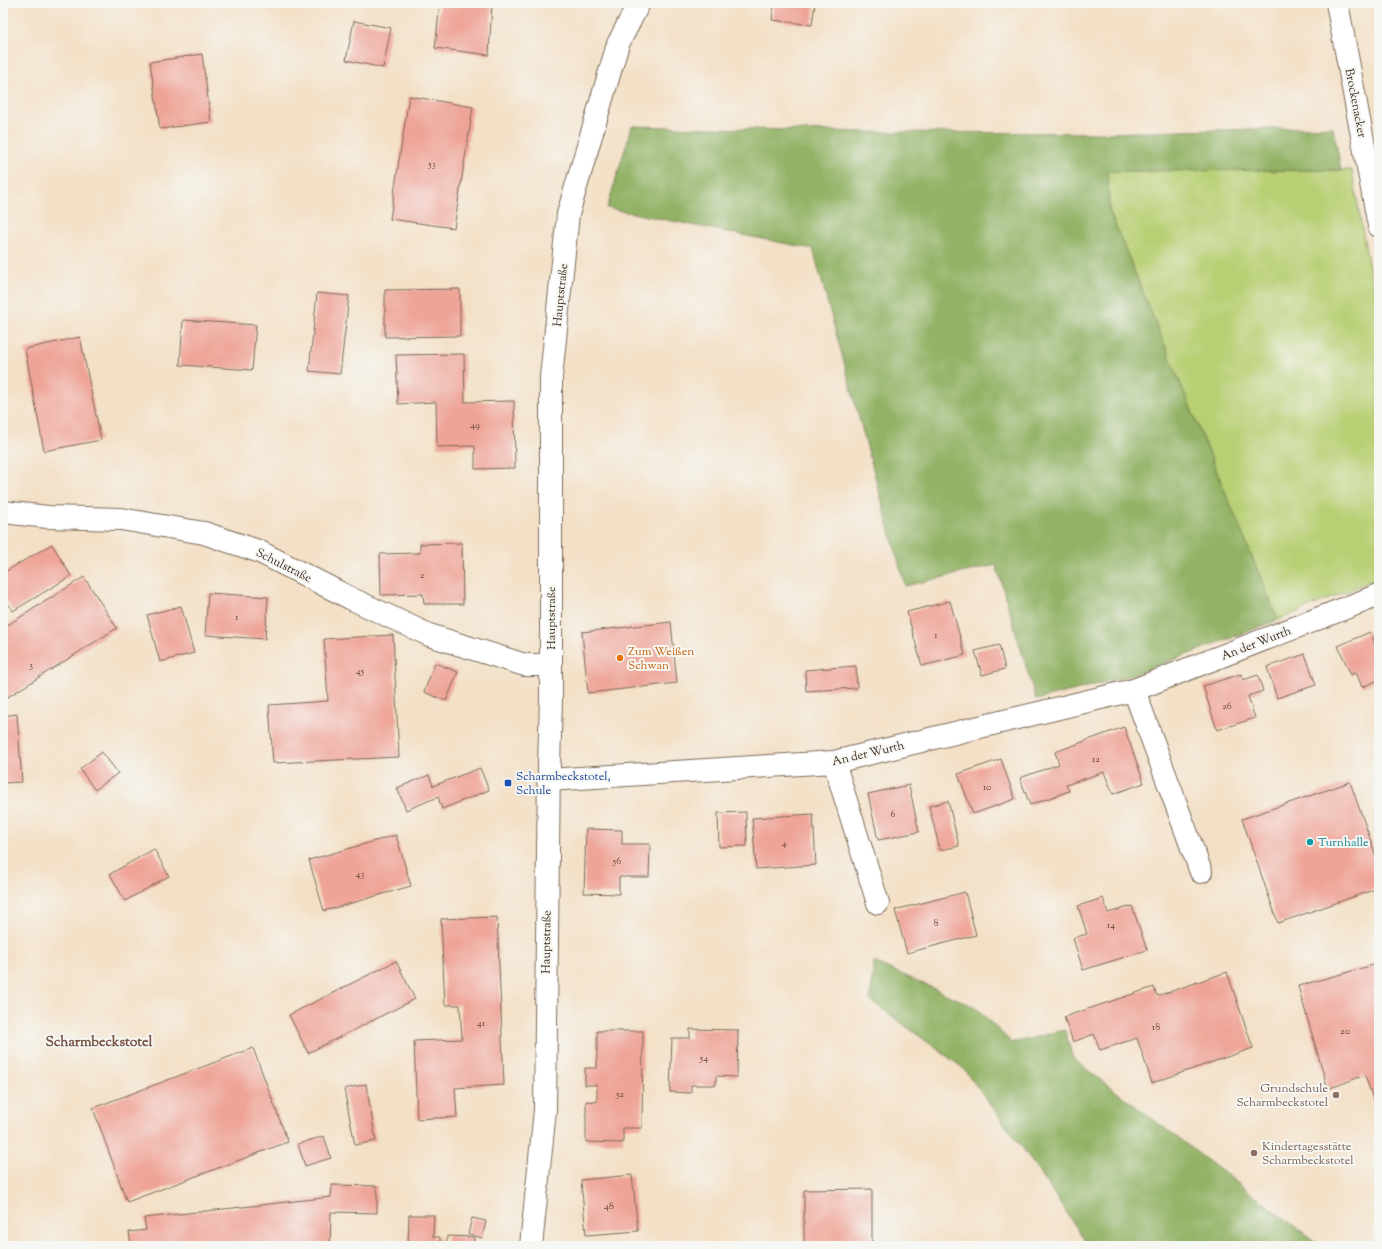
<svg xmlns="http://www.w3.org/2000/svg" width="1382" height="1249" font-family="'Sorts Mill Goudy',serif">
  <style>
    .green { fill: #b8cf73; stroke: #7a7c48 }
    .forest { fill: #92b265; stroke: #666e42 }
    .building { fill: #efa498 }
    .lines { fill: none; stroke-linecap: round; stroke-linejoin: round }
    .minor-casing { stroke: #7b6a59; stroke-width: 24 }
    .major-casing { stroke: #7b6a59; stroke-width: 24 }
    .minor { stroke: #fff; stroke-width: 22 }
    .major { stroke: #fff; stroke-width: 22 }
    .food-dot { fill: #e8710a; stroke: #f6f6f2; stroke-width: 1.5 }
    .transit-dot { fill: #1a4fb4; stroke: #f6f6f2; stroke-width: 1.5 }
    .culture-dot { fill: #0f9aa8; stroke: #f6f6f2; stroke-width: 1.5 }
    .education-dot { fill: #8d6e63; stroke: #f6f6f2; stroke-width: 1.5 }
    .labels { text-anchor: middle; stroke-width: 4; stroke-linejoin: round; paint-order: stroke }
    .number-label { font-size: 10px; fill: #68483c }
    .street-label { font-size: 12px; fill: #3b2a1e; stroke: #f6f6f2 }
    .food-label { font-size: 12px; fill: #c56008; stroke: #f6f6f2; text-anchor: start }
    .transit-label { font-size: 12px; fill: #164399; stroke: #f6f6f2; text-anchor: start }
    .culture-label { font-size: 12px; fill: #0d838f; stroke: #f6f6f2; text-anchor: start }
    .education-label { font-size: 12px; fill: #785e54; stroke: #f6f6f2; text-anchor: end }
    .quarter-label { font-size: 14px; font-weight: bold; fill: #7a5549; stroke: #f6f6f2 }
  </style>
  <rect width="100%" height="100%" fill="#f6f6f2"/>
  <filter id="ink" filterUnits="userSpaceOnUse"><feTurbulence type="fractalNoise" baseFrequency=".025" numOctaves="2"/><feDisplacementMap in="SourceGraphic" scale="8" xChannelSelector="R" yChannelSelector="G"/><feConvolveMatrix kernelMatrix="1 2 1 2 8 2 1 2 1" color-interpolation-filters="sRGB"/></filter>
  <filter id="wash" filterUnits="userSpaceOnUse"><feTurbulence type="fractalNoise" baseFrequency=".012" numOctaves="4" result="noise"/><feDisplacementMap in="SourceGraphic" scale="16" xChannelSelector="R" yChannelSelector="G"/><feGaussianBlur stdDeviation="0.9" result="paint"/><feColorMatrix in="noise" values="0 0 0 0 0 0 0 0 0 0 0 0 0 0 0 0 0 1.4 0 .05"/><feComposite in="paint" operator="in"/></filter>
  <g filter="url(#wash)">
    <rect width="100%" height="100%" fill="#f3e0c6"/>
    <path class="green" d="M1352,170L1369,268L1379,306V578L1278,620L1109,210L1108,171Z"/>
    <g class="forest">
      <path d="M632,126L869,132L1105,133L1333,127L1341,170L1108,171L1109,210L1278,620L1133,675L1036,700L996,565L905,586L813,249L607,208Z"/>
      <path d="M874,962L975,1007L1012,1043L1065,1030L1073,1059L1321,1246H1089L1022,1147L963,1068L870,1000Z"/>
    </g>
    <g id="blocks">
      <g class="building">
        <path d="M440,3H492L489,55L435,48Z"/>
        <path d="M774,3H815L812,25L772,20Z"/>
        <path d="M354,21L391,28L383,68L346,60Z"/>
        <path d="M202,54L211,122L160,129L150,62Z"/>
        <path d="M409,96L473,107L454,228L390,219Z"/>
        <path d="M460,289V336L385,337V290Z"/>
        <path d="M317,293L349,296L340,374L309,371Z"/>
        <path d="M183,320L256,325L252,370L180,365Z"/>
        <path d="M80,337L101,440L44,451L25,349Z"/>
        <path d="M464,354L465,402L514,401L515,468L475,469V446L437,447L436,402L398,404L396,355Z"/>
        <path d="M462,543L463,604H424L423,594L381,595L380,554L420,553V544Z"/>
        <path d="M52,544L71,576L13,611L3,595V573Z"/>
        <path d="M84,577L117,628L3,700V628Z"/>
        <path d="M208,593L268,597L265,639L205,635Z"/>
        <path d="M950,601L965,655L922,666L907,612Z"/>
        <path d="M181,606L194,653L160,662L147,615Z"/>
        <path d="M671,622L677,683L588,693L582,632Z"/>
        <path d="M1370,632L1379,653V662L1377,663L1379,667V680L1362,687L1356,672L1351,675L1338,646Z"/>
        <path d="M393,635L399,757L273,763L269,705L328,701L324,639Z"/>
        <path d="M999,645L1005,669L982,675L975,651Z"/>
        <path d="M1305,654L1316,685L1277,698L1267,667Z"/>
        <path d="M435,663L458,672L446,701L424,692Z"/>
        <path d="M856,666L857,688L806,691L805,670Z"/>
        <path d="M1241,674L1243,680L1258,675L1263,691L1248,696L1255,718L1217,730L1203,686Z"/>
        <path d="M17,714L22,782L3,783V716Z"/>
        <path d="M1124,727L1144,783L1113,794L1104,772L1066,785L1069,791L1030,805L1020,778L1059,764L1055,752Z"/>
        <path d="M102,752L118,773L95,790L80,769Z"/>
        <path d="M1001,759L1015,799L973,814L958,774Z"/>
        <path d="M480,768L489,790L442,809L438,797L406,810L397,788L429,775L433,786Z"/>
        <path d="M1350,782L1379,864V888L1278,923L1242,819Z"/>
        <path d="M909,785L919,832L878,840L868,794Z"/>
        <path d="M948,801L959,846L940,850L929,806Z"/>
        <path d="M746,812L747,846L719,847L718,813Z"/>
        <path d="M813,814L816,865L756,869L752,818Z"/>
        <path d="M586,829L622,830V844H650L649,877H619V894L584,893Z"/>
        <path d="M396,835L411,886L324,911L309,860Z"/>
        <path d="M154,849L169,876L125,901L110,874Z"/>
        <path d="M965,892L976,935L907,953L895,910Z"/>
        <path d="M1103,898L1108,913L1132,906L1147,950L1083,970L1073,938L1087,934L1078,906Z"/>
        <path d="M497,917L504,1085L455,1088L457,1117L417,1119L414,1041L462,1039L460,1005H445L441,919Z"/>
        <path d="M396,961L415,999L308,1053L289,1015Z"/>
        <path d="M1377,964L1379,968V1117L1365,1075L1328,1089L1298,986Z"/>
        <path d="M1227,972L1253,1048L1152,1083L1137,1038L1100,1050L1094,1034L1073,1042L1064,1017L1154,987L1157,996Z"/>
        <path d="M690,1029L738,1030L737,1077L716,1076V1085H691V1093L670,1092L672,1038H690Z"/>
        <path d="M597,1031H643L642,1128H623V1143L586,1142V1101L597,1102V1085H585V1068H597Z"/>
        <path d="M253,1048L288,1142L127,1202L93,1108Z"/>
        <path d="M366,1084L376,1141L355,1145L344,1089Z"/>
        <path d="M324,1136L331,1158L305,1166L298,1144Z"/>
        <path d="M632,1175L638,1231L586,1235L581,1180Z"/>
        <path d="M332,1185L377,1186V1213L331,1212L330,1246H131L129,1232L146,1230L144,1218L331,1197Z"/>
        <path d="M872,1189V1246H804V1190Z"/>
        <path d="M409,1215H434L433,1237H440V1246H408Z"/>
        <path d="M472,1218L486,1221L482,1238L468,1234Z"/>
        <path d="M447,1236L474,1237V1246H447Z"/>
      </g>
    </g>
  </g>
  <g filter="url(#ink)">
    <use href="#blocks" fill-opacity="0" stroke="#7b6a59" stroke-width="1"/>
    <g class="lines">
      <g class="minor-casing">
        <g id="minor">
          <path d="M1337,3L1379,226"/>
          <path d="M3,512L48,517L121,519L204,533L258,551L350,598L429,635L525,665H551"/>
          <path d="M1134,690L1201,872"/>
          <path d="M834,762L878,903"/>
          <path d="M548,780L834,762L1134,690L1379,595"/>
        </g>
      </g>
      <g class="major-casing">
        <path id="major" d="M531,1246L545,1110L549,766L551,699V377L568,214L618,44L639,3"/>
      </g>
      <use href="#minor" class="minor"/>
      <use href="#major" class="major"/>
    </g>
  </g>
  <circle class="food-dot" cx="620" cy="658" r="4"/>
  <rect class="transit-dot" x="504" y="779" width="8" height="8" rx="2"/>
  <circle class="culture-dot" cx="1310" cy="842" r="4"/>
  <g class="education-dot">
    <circle cx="1336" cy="1095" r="4"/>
    <circle cx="1254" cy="1153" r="4"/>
  </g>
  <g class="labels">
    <g class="number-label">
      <text x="432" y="167">53</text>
      <text x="475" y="428">49</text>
      <text x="422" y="578">2</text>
      <text x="237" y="620">1</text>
      <text x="936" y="638">1</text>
      <text x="31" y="668">3</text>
      <text x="360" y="674">45</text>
      <text x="1227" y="709">26</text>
      <text x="1096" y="762">12</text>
      <text x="987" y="790">10</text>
      <text x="893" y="817">6</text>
      <text x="784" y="846">4</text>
      <text x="617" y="864">56</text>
      <text x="360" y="877">43</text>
      <text x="936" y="926">8</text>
      <text x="1111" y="928">14</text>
      <text x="481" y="1026">41</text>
      <text x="1156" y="1030">18</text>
      <text x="1345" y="1034">20</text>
      <text x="704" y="1061">54</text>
      <text x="620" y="1097">52</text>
      <text x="609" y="1209">48</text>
    </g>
    <g class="street-label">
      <text transform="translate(1356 103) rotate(79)" y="4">Brockenacker</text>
      <text transform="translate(560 295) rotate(-84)" y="4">Hauptstraße</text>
      <text transform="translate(284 565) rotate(27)" y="4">Schulstraße</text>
      <text transform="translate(551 618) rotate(-90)" y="4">Hauptstraße</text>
      <text transform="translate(1256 643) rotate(-21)" y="4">An der Wurth</text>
      <text transform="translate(868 753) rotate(-13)" y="4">An der Wurth</text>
      <text transform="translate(546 942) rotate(-89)" y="4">Hauptstraße</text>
    </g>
    <g class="food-label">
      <text x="628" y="655">Zum Weißen<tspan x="628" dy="14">Schwan</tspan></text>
    </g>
    <g class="transit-label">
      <text x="516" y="780">Scharmbeckstotel,<tspan x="516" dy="14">Schule</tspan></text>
    </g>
    <g class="culture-label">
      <text x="1318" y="846">Turnhalle</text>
    </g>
    <g class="education-label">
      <text x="1328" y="1092">Grundschule<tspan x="1328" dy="14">Scharmbeckstotel</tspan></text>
      <text x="1262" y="1150" text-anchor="start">Kindertagesstätte<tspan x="1262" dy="14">Scharmbeckstotel</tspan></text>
    </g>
    <g class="quarter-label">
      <text x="99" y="1046">Scharmbeckstotel</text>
    </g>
  </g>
  <rect width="1382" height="1249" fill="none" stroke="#f6f6f2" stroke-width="16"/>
</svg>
